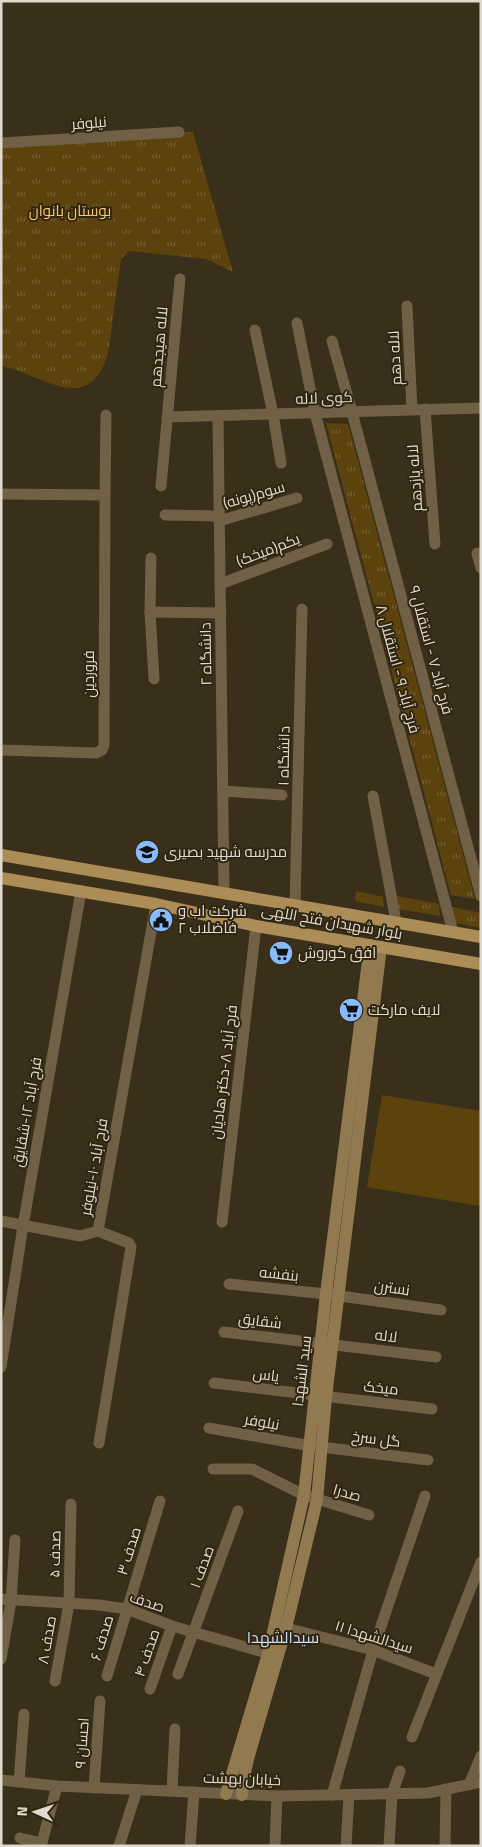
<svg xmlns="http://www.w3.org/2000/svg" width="482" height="1847" font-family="'Titillium Web',Cairo,sans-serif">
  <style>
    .grass { fill: url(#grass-tufts) }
    .pitch { fill: #5c430e }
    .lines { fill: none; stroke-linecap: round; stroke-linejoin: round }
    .street { stroke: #6f6046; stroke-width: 11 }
    .secondary { stroke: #917a50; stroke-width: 12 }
    .primary { stroke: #ac8d57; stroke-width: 12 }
    .labels { text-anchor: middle; stroke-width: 4; stroke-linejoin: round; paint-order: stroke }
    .street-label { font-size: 15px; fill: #e0d9cd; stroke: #302511 }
    .park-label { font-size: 15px; fill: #fac86a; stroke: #302511 }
    .poi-label { font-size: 15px; fill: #e0d9cd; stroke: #302511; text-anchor: start }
    .neighbourhood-label { font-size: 16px; fill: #c9dcf5; stroke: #302511 }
  </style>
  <defs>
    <pattern id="grass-tufts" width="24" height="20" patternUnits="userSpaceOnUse" patternTransform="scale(1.25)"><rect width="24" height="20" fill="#5c430e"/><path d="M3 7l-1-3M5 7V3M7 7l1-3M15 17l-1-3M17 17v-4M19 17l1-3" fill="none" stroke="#735e30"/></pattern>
  </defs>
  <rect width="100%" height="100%" fill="#3a2f1b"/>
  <g class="grass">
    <path d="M193,132L233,272L206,259L129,251L121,259L108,354C92,402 64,390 27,374C19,370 9,369 1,365V146Z"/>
    <path d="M326,423L348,424L475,899L451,895Z"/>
    <path d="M356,891L383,897L384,907L355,901Z"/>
    <path d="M397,896L439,904L440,916L398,909Z"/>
    <path d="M452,907L481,913V928L455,923Z"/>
  </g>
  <path class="pitch" d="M382,1095L481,1111V1206L367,1187Z"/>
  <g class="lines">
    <g class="street">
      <path d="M1,143L179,132"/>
      <path d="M407,306L412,410"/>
      <path d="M297,323L315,413L453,932"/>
      <path d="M255,330L273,414L281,463"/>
      <path d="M332,341L352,412L481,896"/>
      <path d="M425,409L435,544"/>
      <path d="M218,416L224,893"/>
      <path d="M167,417L481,408"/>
      <path d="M161,486L180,279"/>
      <path d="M1,494L105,495"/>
      <path d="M165,515L219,516"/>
      <path d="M219,521L297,498"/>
      <path d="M477,553L481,568"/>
      <path d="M220,584L327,544"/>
      <path d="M150,612L151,558"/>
      <path d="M154,679L150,612L221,613"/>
      <path d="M1,750L96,753L102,750L104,745L105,495L106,415"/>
      <path d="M223,791L282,795"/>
      <path d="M373,796L396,922"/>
      <path d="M295,905L302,609"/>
      <path d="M1,1221L80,1236L98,1231"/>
      <path d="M222,1222L256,926"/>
      <path d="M229,1284L326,1294L441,1310"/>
      <path d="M224,1332L436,1357"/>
      <path d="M1,1367L23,1226L81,891"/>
      <path d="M214,1383L432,1409"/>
      <path d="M209,1428L311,1446"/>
      <path d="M99,1443L131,1247L129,1243L98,1231L156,904"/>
      <path d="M321,1447L428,1460"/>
      <path d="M213,1469H252L304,1495L369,1515"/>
      <path d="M1,1599L99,1605L127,1609L172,1626L277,1656"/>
      <path d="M278,1626L373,1650L436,1674"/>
      <path d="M1,1659L11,1601L15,1540"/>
      <path d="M178,1674L238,1511"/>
      <path d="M107,1676L160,1501"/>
      <path d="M55,1681L69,1604L71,1504"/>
      <path d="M150,1689L172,1626"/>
      <path d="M412,1737L481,1562"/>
      <path d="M1,1780L57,1786L277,1796L428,1793L481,1782"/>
      <path d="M19,1782L24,1714"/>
      <path d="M469,1785L481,1756"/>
      <path d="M94,1788L100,1701"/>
      <path d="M172,1791L175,1729"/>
      <path d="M332,1795L373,1650L425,1496"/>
      <path d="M20,1838L42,1843"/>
      <path d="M41,1846L57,1786"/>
      <path d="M119,1846L137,1790"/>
      <path d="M190,1846L194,1792"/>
      <path d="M275,1846L277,1796"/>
      <path d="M346,1846L349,1795"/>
      <path d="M389,1846L392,1794L400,1771"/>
      <path d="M445,1846L446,1789"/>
    </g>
    <g class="secondary">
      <path d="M226,1794L268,1654L304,1495L326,1294L370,945"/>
      <path d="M242,1795L243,1782L248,1759L286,1628L317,1500L326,1397L381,947"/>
    </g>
    <g class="primary">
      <path d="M1,855L481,937"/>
      <path d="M1,878L156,904L256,926L481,964"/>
    </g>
  </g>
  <defs>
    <g id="school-disc" transform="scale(1.25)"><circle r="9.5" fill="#87bbfc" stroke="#302511"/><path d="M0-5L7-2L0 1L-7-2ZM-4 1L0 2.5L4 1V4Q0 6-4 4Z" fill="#111"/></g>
    <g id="civic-disc" transform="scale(1.25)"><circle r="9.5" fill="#87bbfc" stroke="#302511"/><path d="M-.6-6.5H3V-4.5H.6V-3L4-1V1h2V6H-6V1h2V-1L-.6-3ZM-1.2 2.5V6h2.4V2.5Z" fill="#111"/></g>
    <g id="supermarket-disc" transform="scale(1.25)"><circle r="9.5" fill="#87bbfc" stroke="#302511"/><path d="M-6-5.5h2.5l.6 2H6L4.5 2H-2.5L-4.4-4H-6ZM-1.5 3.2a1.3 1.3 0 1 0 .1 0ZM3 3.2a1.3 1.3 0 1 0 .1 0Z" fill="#111"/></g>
  </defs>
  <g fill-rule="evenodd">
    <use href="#school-disc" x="147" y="852"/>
    <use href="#civic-disc" x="161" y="920"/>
    <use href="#supermarket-disc" x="281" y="953"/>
    <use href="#supermarket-disc" x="351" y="1010"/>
  </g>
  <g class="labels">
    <g class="street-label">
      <text transform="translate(89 123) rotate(-4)" y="5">نیلوفر</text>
      <text transform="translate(159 347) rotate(-85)" y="5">لاله هیجدهم</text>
      <text transform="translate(395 358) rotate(-93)" y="5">لاله دهم</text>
      <text transform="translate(324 398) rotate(-2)" y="5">کوی لاله</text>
      <text transform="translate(415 478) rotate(-94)" y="5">لاله یازدهم</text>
      <text transform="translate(254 495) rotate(-16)" y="5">سوم(پونه)</text>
      <text transform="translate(268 550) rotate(-21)" y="5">یکم(میخک)</text>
      <text transform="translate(431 650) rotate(75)" y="5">فرح آباد ۷ - استقلال ۹</text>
      <text transform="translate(206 654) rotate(-91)" y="5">دانشگاه ۲</text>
      <text transform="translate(398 669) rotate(75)" y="5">فرح آباد ۹ - استقلال ۸</text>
      <text transform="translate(89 674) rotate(-90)" y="5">فروردین</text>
      <text transform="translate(284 756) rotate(-89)" y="5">دانشگاه ۱</text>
      <text transform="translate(332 922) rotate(10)" y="5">بلوار شهیدان فتح اللهی</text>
      <text transform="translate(224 1072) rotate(-83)" y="5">فرح آباد ۸-دکتر هادیان</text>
      <text transform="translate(27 1112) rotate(-80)" y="5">فرح آباد ۱۲-شقایق</text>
      <text transform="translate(94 1167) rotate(-80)" y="5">فرح آباد ۱۰-نیلوفر</text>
      <text transform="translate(279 1274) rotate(6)" y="5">بنفشه</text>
      <text transform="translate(392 1288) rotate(8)" y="5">نسترن</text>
      <text transform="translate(260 1321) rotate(7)" y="5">شقایق</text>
      <text transform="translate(386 1336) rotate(7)" y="5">لاله</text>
      <text transform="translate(302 1371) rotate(-83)" y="5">سید الشهدا</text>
      <text transform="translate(266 1375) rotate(7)" y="5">یاس</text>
      <text transform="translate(381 1388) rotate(6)" y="5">میخک</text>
      <text transform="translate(262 1422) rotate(10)" y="5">نیلوفر</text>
      <text transform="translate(376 1439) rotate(7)" y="5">گل سرخ</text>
      <text transform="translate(347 1493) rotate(16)" y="5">صدرا</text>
      <text transform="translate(129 1551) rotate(-73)" y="5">صدف ۳</text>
      <text transform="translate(55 1554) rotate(-89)" y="5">صدف ۵</text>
      <text transform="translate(202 1567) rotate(-70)" y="5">صدف ۱</text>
      <text transform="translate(147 1602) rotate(18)" y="5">صدف</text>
      <text transform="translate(374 1637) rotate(17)" y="5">سیدالشهدا ۱۱</text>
      <text transform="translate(102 1638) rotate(-73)" y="5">صدف ۶</text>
      <text transform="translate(47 1640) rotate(-80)" y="5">صدف ۸</text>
      <text transform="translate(147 1653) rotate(-71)" y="5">صدف ۴</text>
      <text transform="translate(82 1743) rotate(-86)" y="5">احسان ۹</text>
      <text transform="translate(242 1779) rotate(2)" y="5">خیابان بهشت</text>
    </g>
    <g class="park-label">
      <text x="70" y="216">بوستان بانوان</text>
    </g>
    <g class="poi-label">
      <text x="164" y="857">مدرسه شهید بصیری</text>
      <text x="178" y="916">شرکت اب و<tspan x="178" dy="17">فاضلاب ۲</tspan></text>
      <text x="298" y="958">افق کوروش</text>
      <text x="368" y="1015">لایف مارکت</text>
    </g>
    <g class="neighbourhood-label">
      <text x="283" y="1643">سیدالشهدا</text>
    </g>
  </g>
  <rect width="482" height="1847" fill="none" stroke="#e0d9cd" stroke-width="5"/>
  <g transform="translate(35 1812) rotate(273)" stroke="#302511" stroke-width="4" paint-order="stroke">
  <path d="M0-4L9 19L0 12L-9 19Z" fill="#e0d9cd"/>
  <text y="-8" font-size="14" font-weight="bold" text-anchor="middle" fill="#e0d9cd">N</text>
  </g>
</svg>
